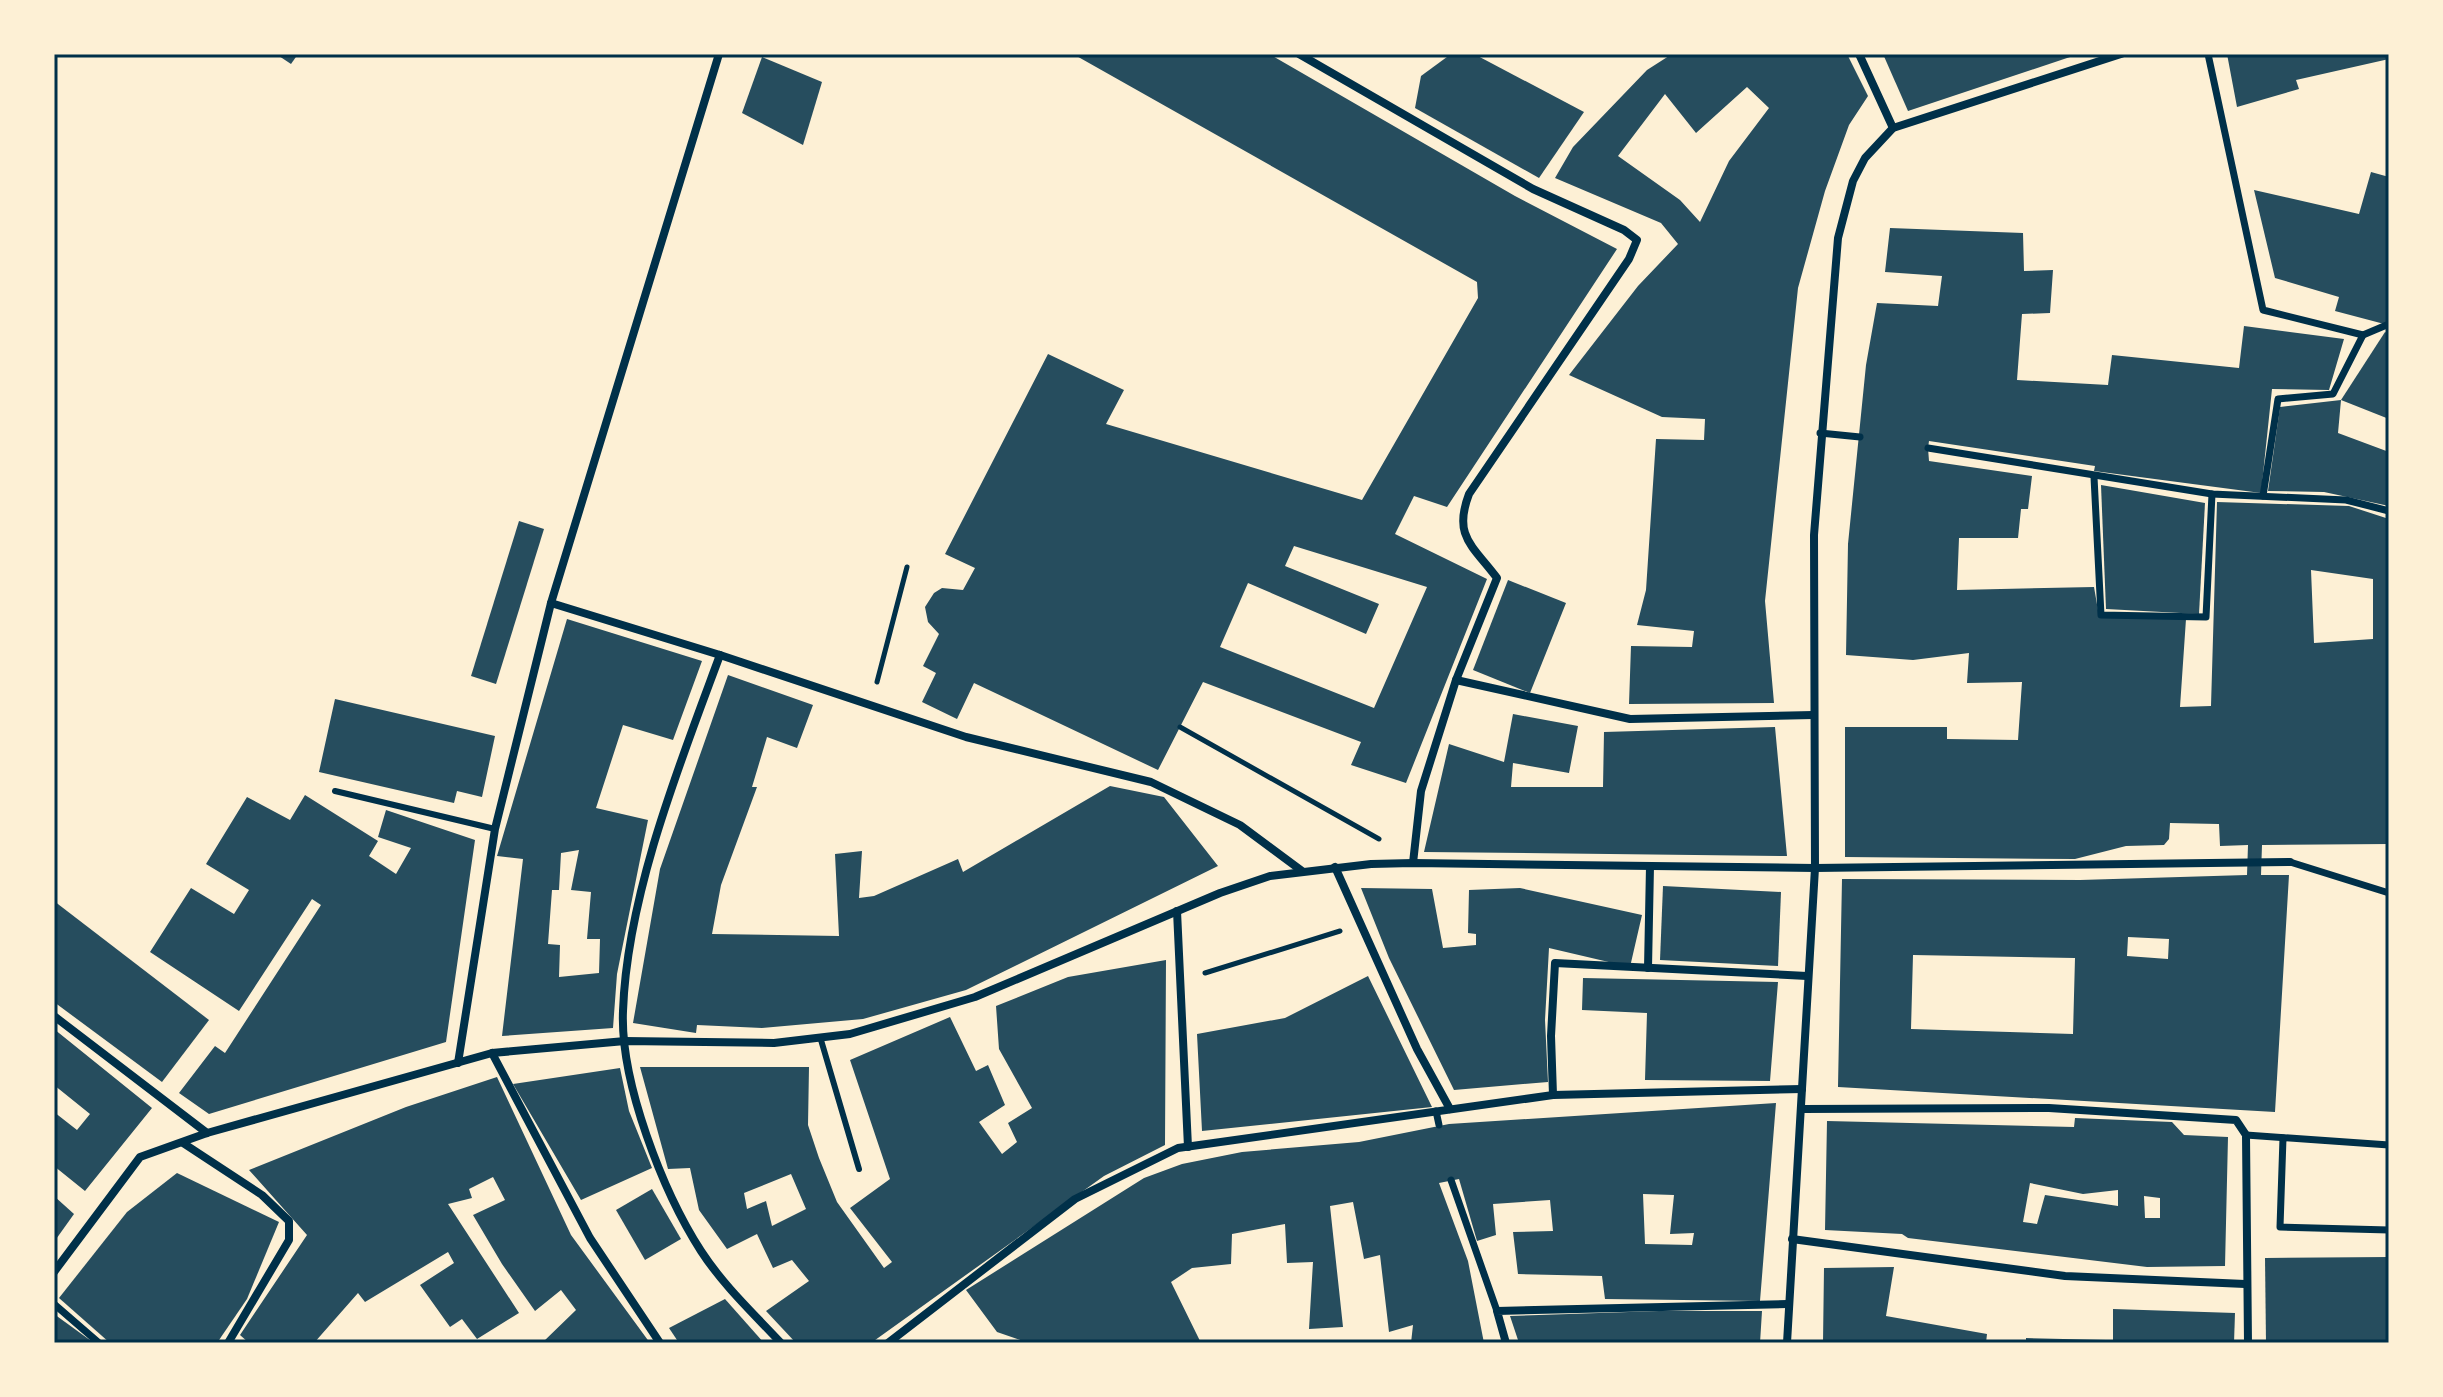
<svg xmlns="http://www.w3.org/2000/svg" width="2443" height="1397" font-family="'Playfair Display',serif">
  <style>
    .building { fill: #264d5e; fill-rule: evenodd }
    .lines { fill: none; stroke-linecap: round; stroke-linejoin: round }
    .path { stroke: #003049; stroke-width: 5 }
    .service { stroke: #003049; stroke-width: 6 }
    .pedestrian { stroke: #003049; stroke-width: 7 }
    .minor { stroke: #003049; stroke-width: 8 }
    .neatline { fill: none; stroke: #003049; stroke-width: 3 }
  </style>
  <rect width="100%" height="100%" fill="#fdf0d5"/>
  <g class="building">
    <path d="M276,54H298L291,64Z"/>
    <path d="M1073,54H1269L1515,196L1617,249L1447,507L1414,496L1395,534L1487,579L1406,783L1351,765L1361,742L1203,682L1158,770L974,683L957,719L922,702L936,673L923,666L939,634L928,622L925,607L934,593L942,588L963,590L975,568L945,554L1048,354L1124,390L1106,424L1362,500L1478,298L1477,282ZM1294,546L1427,587L1374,708L1220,647L1248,583L1366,634L1379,604L1285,566Z"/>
    <path d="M1451,54H1474L1584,112L1539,178L1415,108L1421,76Z"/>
    <path d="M1672,54H1847L1868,96L1849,125L1825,191L1798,288L1765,601L1774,703L1629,704L1631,646L1692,647L1694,631L1637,625L1646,590L1656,439L1704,440L1705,419L1662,417L1569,375L1638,286L1678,244L1661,223L1555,178L1573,147L1647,70ZM1747,87L1769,108L1729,161L1700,222L1680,200L1618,156L1665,94L1696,133Z"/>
    <path d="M1883,54H2076V55L1908,111Z"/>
    <path d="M2227,54H2389V59L2296,80L2299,89L2237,107Z"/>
    <path d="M762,57L822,82L803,145L742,113Z"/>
    <path d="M2371,172L2389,177L2388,325L2335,311L2339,297L2275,278L2254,190L2359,214Z"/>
    <path d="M1890,228L2023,233L2024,271L2053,270L2050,313L2022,314L2017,380L2108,385L2112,355L2239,368L2244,326L2344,339L2329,390L2272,389L2261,493L2094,471L2095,466L1929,441L1928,448L1929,461L2032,476L2028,509H2021L2018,538H1959L1957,590L2094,587L2099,616L2186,619L2180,707L2211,706L2217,502L2349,506L2389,519V844L2262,845L2261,875H2289L2275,1112L1838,1087L1842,879L2080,880L2247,875L2248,845L2220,846L2219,824L2170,823L2169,839L2164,845L2126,846L2075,859L1845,857V727H1947V739L2018,740L2022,682L1967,683L1969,653L1913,660L1846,655L1848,544L1866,365L1877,303L1938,306L1942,276L1885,272ZM2311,570L2373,579V639L2314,643ZM2128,937L2169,939L2168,959L2127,956ZM1913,955L2075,958L2073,1034L1911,1029Z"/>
    <path d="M2385,332L2389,334V419L2341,400Z"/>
    <path d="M2341,400L2338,433L2389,452V506L2324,492L2268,491L2280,407Z"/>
    <path d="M2101,485L2205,503L2199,614L2106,609Z"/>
    <path d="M519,521L544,529L496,684L471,676Z"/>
    <path d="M1508,580L1566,603L1530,693L1473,670Z"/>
    <path d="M567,619L702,661L673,740L623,725L596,808L648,820L617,974L613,1028L502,1036L523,859L497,856ZM579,850L571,890L591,892L587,939H600L599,973L559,977L560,945L548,944L552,890H559L561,853Z"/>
    <path d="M728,675L813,705L797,748L767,737L752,787H757L721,885L712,934L839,936L835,854L862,851L859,898L874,896L958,859L963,872L1110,786L1164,797L1218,866L966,990L863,1019L762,1028L697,1025L696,1033L633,1023L660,869Z"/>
    <path d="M335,699L495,736L482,797L457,791L454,803L319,772Z"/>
    <path d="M1513,714L1578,726L1569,773L1513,763L1511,787H1603L1604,732L1775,727L1787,856L1424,852L1449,744L1504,762Z"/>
    <path d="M305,795L378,841L369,856L396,874L411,848L378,837L386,810L475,840L446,1042L209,1114L179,1093L215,1046L225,1053L321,905L312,899L239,1011L150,952L191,888L234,914L249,890L206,864L247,797L290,820Z"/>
    <path d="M1663,886L1781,892L1778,966L1660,960Z"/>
    <path d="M1361,888L1432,889L1443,948L1476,945V934L1468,933L1469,890L1520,888L1642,915L1630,967L1549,948L1545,1020L1548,1082L1454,1090L1389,958Z"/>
    <path d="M54,901L209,1020L162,1082L54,1002Z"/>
    <path d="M1166,960L1165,1145L1104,1176L871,1343H796L766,1311L809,1281L792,1260L773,1268L757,1234L727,1249L699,1210L690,1168L668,1169L640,1067H809L808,1125L819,1158L837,1202L884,1268L892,1262L850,1208L890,1179L850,1060L950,1017L976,1071L988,1065L1005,1105L979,1122L1002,1154L1017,1142L1008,1123L1032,1108L999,1049L996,1006L1068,977ZM791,1174L806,1209L772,1226L766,1201L747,1209L744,1193Z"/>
    <path d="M1368,976L1432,1107L1202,1131L1197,1034L1285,1018Z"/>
    <path d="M1583,978L1778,982L1770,1081L1645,1080L1647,1013L1582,1010Z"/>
    <path d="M54,1029L152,1108L85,1191L54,1166V1112L77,1130L90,1114L54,1085Z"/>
    <path d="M620,1068L629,1111L652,1168L581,1200L513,1084Z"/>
    <path d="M497,1077L571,1235L650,1343H542L576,1310L561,1290L535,1311L502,1264L473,1215L505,1200L493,1177L469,1189L472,1198L448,1204L519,1313L477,1339L462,1319L450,1327L420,1285L454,1263L448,1252L365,1302L358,1293L314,1343H249L240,1335L307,1235L249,1170L406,1107Z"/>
    <path d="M1776,1103L1760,1301L1605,1299L1602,1276L1518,1274L1513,1232L1553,1231L1550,1200L1493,1204L1496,1235L1477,1241L1459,1179L1439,1183L1468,1261L1484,1343H1411L1413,1325L1389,1332L1380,1255L1364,1259L1353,1202L1330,1206L1343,1327L1309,1329L1313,1262L1287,1263L1285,1224L1232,1234L1231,1264L1192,1268L1171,1282L1201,1343H1029L997,1332L966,1290L1144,1178L1182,1164L1242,1152L1359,1142L1449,1124ZM1643,1194L1674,1195L1670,1234L1694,1233L1692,1245L1645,1244Z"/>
    <path d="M2075,1118L2172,1122L2184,1135L2228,1137L2225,1266L2147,1267L1908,1238L1902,1234L1825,1230L1827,1121L2074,1127ZM2030,1183L2083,1194L2118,1190V1206L2045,1195L2037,1224L2023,1222ZM2144,1196L2160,1198V1218H2145Z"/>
    <path d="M177,1173L279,1222L247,1299L217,1343H110L59,1298L127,1212Z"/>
    <path d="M652,1189L681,1239L645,1260L616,1210Z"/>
    <path d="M54,1196L74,1214L54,1242Z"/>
    <path d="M2389,1257V1343H2266L2265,1258Z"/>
    <path d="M1894,1267L1886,1316L1987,1334L1986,1343H1823L1824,1268Z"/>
    <path d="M725,1299L764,1343H679L669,1328Z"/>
    <path d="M2113,1309L2235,1313L2234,1343H2113Z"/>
    <path d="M1659,1311H1762L1760,1343H1519L1510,1316Z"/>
    <path d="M54,1314L94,1343H54Z"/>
    <path d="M2026,1338L2106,1340V1343H2026Z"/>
  </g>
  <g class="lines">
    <g class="path">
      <path d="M877,682L907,567"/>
      <path d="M1180,727L1379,839"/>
      <path d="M1205,973L1340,931"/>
    </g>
    <g class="service">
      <path d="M335,791L495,829"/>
      <path d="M821,1040L859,1169"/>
    </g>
    <g class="pedestrian">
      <path d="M2208,54L2263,310L2363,335"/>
      <path d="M1820,433L1860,437"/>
      <path d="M1928,448L2212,494L2346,500L2389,511"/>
      <path d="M2094,477L2101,615L2206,617L2212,494"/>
      <path d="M2263,496L2278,399L2333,394L2363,335L2389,324"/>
      <path d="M2290,862L2389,893"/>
      <path d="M1436,1111L1439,1125"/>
      <path d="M2246,1135L2389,1145"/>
      <path d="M2283,1138L2280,1227L2389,1230"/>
      <path d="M1451,1180L1497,1311"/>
      <path d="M54,1304L99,1343"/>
    </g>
    <g class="minor">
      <path d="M1299,54L1533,189L1624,230L1637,240L1629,259L1469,494C1453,536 1472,545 1497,578L1456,680L1421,791L1413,863"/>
      <path d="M1859,54L1893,128"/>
      <path d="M551,603L720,655L966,737L1151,782L1240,825L1302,871"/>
      <path d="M720,655C680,763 627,895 623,1011C620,1082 663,1192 701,1251C723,1285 754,1314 781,1343"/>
      <path d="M1456,680L1630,719L1813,715"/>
      <path d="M1335,867L1417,1049L1450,1109"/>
      <path d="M1177,911L1188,1147"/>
      <path d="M1648,968L1650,866"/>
      <path d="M54,1016L207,1133"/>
      <path d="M492,1053L590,1238L660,1343"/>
      <path d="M458,1063L495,829L551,603L719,54"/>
      <path d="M1553,1095L1551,1036L1555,963L1807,976"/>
      <path d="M1803,1109L2049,1108L2236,1120L2246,1135L2248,1343"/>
      <path d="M183,1143L262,1195L289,1221V1240L228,1343"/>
      <path d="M1792,1239L2065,1276L2245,1284"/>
      <path d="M54,1272L140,1157L207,1133L492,1053L625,1041L774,1043L850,1034L975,997L1220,893L1270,876L1371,864L1413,863L1815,868L2290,862"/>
      <path d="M888,1343L1075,1199L1178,1148L1553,1095L1802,1089"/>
      <path d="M1506,1343L1497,1311L1787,1304"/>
      <path d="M1787,1343L1815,868L1814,535L1838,238L1853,181L1865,158L1893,128L2121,54"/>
    </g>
  </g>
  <rect width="2443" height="1397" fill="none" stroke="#fdf0d5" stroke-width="112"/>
  <rect x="56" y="56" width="2331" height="1285" class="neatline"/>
</svg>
